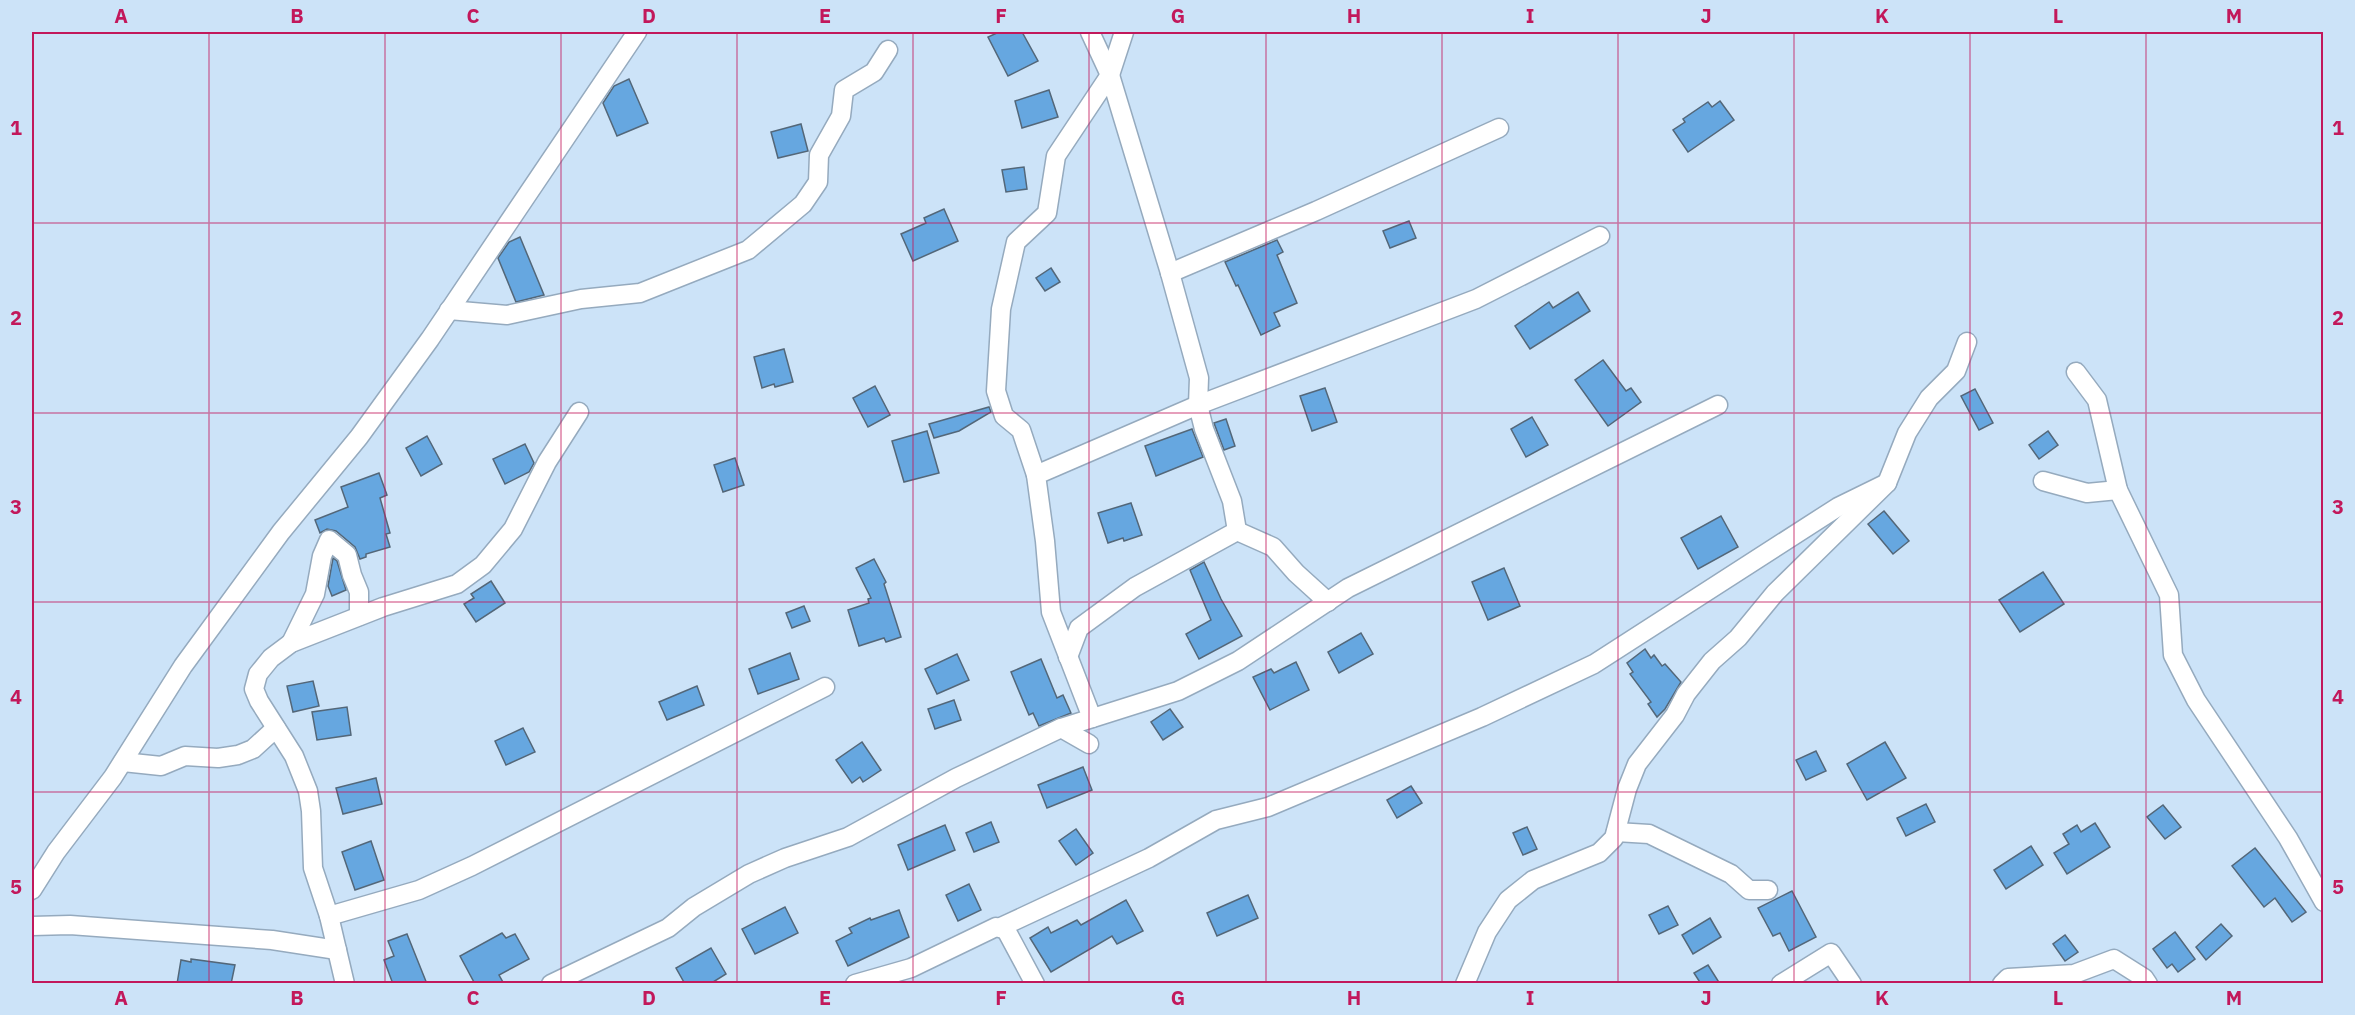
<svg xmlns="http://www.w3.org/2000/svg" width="2355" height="1015" font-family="'IBM Plex Sans',sans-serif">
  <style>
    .building { fill: #66a7e0; stroke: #536779; stroke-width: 1.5 }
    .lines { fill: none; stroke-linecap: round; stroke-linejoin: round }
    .street-casing { stroke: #95aabe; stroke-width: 21 }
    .street { stroke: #fff; stroke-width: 18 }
    .grid { fill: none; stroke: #c2185b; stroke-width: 1.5; stroke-opacity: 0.55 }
    .neatline { fill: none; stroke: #c2185b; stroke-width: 2 }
    .grid-label { font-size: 20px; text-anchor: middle; font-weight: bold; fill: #c2185b }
  </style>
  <rect width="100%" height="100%" fill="#cce3f8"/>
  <g class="building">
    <path d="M999,32H1022L1038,61L1008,76L988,37Z"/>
    <path d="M629,79L648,123L617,136L603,103L614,86Z"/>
    <path d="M1049,90L1058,117L1022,128L1015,101Z"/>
    <path d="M1720,101L1734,120L1688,152L1673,130L1685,122L1683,119L1708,102L1712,107Z"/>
    <path d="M801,124L808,151L778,158L771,132Z"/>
    <path d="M1024,167L1027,189L1006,192L1002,170Z"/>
    <path d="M944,209L958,241L913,261L901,234L926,223L924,218Z"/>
    <path d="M1409,221L1416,238L1390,248L1383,231Z"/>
    <path d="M520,237L544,295L516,302L498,258L509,242Z"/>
    <path d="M1277,240L1283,252L1277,255L1297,303L1274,313L1280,326L1261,335L1238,285L1236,286L1225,262Z"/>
    <path d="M1051,268L1060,282L1045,291L1036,278Z"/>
    <path d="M1578,292L1590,311L1530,349L1515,326L1549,302L1553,308Z"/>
    <path d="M784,349L793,382L775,387L774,384L762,388L754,357Z"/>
    <path d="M1603,360L1626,391L1631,388L1641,402L1608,426L1575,380Z"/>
    <path d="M875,386L890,415L868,427L853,398Z"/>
    <path d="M1325,388L1337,422L1312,431L1300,396Z"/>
    <path d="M1975,389L1993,423L1979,430L1961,396Z"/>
    <path d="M989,407L991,412L959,431L934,438L929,424Z"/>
    <path d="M1532,417L1548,445L1526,457L1511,429Z"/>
    <path d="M1226,419L1235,446L1224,450L1214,423Z"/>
    <path d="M1192,429L1203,457L1156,476L1145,446Z"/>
    <path d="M927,431L939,473L904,482L892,441Z"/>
    <path d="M2048,431L2058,445L2039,459L2029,445Z"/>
    <path d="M427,436L442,464L421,476L406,448Z"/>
    <path d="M525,444L534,463L529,472L505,484L493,459Z"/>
    <path d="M735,458L744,485L723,492L714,465Z"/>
    <path d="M379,473L387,495L380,498L390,533L386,534L390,547L366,554V557L360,559L355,547L336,531L327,529L320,533L315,520L348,507L341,487Z"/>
    <path d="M1131,503L1142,535L1124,541L1123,538L1108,543L1098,513Z"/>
    <path d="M1884,511L1909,541L1893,554L1868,524Z"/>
    <path d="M1721,516L1738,547L1698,569L1681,538Z"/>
    <path d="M333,558L337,561L346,590L332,596L328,586Z"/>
    <path d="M874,559L886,582L884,584L901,637L886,642L884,638L859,646L848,610L869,603L868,599L871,598L856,568Z"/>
    <path d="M1204,562L1221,599L1242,636L1199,659L1186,634L1211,620L1190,570Z"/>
    <path d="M1504,568L1520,606L1488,620L1472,582Z"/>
    <path d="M2043,572L2064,604L2020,632L1999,600Z"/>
    <path d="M491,581L505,603L476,622L464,604L474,598L471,594Z"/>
    <path d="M804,606L810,621L792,628L786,613Z"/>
    <path d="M1361,633L1373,654L1339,673L1328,652Z"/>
    <path d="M1645,649L1651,658L1654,655L1662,666L1665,664L1681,682L1665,709L1657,717L1648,704L1651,702L1630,674L1633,672L1627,663Z"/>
    <path d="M790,653L799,679L758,694L749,669Z"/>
    <path d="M957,654L969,680L937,694L925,669Z"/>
    <path d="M1041,659L1057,698L1063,695L1071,713L1039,726L1033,713L1029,715L1011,672Z"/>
    <path d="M1296,662L1309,690L1270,710L1253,677L1271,669L1274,673Z"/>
    <path d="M313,681L319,706L293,712L287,686Z"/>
    <path d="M697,686L704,705L667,720L659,702Z"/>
    <path d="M954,700L961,720L935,729L928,709Z"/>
    <path d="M347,707L351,735L317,740L312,712Z"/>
    <path d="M1170,709L1183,727L1163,740L1151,722Z"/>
    <path d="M523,728L535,752L506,765L495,741Z"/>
    <path d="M862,742L881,770L863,782L860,777L852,783L836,760Z"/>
    <path d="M1885,742L1906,778L1867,800L1847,764Z"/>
    <path d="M1816,751L1826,771L1806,780L1796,760Z"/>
    <path d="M1083,767L1092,790L1047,808L1038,785Z"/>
    <path d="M376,778L382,804L343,814L336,788Z"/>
    <path d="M1411,786L1422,803L1397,818L1387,800Z"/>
    <path d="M1926,804L1935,822L1906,836L1897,818Z"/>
    <path d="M2163,805L2181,827L2165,839L2147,817Z"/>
    <path d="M991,822L999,842L974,852L966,833Z"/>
    <path d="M2095,823L2110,847L2067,874L2054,853L2069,844L2063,834L2077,825L2081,832Z"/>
    <path d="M945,825L955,850L908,870L898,845Z"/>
    <path d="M1527,827L1537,849L1523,855L1513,833Z"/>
    <path d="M1076,829L1093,853L1076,865L1059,841Z"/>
    <path d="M371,841L384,880L355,890L342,852Z"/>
    <path d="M2031,846L2043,865L2006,889L1994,870Z"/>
    <path d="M2255,848L2306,912L2292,922L2275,898L2264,907L2232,866Z"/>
    <path d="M969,884L981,910L958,921L946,895Z"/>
    <path d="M1792,891L1816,937L1789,951L1780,933L1773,936L1758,908Z"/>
    <path d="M1248,895L1258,918L1217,936L1207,913Z"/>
    <path d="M1126,900L1143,931L1117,944L1112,936L1051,972L1030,938L1048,927L1051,933L1077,920L1081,925Z"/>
    <path d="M1668,906L1678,925L1659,934L1649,915Z"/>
    <path d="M785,907L798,933L755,954L742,929Z"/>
    <path d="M899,910L909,937L848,966L836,941L852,933L849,928L870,918L871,920Z"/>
    <path d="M1710,918L1721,937L1693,954L1682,935Z"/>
    <path d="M2221,924L2232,936L2206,960L2196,947Z"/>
    <path d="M2175,932L2195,959L2178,972L2172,964L2167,968L2153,949Z"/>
    <path d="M502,933L506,938L515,934L529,959L499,975L504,984H475L460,956Z"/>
    <path d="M407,934L427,984H393L384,960L394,956L388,941Z"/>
    <path d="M2065,935L2078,952L2065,961L2053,944Z"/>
    <path d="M711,948L726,974L710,984H685L676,968Z"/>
    <path d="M191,959L235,965L231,984H177L181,960L191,962Z"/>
    <path d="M1708,965L1720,984H1701L1694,973Z"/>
  </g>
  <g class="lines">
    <g class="street-casing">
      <g id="street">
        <path d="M1170,273L1316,211L1499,128"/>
        <path d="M449,310L507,315L581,299L640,293L748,250L803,204L818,182L819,155L841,116L844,90L874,72L888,50"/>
        <path d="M2076,372L2097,400L2118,490L2169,595L2173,655L2196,700L2288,838L2324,902"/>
        <path d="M1036,475L1021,430L1004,416L996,391L1001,309L1016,242L1047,213L1056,156L1110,75L1124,32"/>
        <path d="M2043,481L2087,493L2118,490"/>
        <path d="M1237,531L1273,547L1296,573L1328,602"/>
        <path d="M291,643L315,594L322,556L329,540L347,555L352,575L359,592V616"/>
        <path d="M1068,657L1079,628L1135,587L1237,531L1232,501L1204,429L1198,405L1199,378L1170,273L1110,75L1090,32"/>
        <path d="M1092,718L1051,612L1045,541L1036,475L1198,405L1476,299L1600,236"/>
        <path d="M1061,728L1178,691L1238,661L1348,588L1718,405"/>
        <path d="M123,762L161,766L185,756L218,758L238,755L253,749L276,728"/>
        <path d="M1616,832L1649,834L1731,874L1749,890H1768"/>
        <path d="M32,890L56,852L113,777L183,666L281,532L359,437L430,339L637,32"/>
        <path d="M329,916L419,890L472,866L825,687"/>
        <path d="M32,926L70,925L272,940L337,950"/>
        <path d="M1001,927L1149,858L1216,820L1268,807L1482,717L1594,664L1838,507L1887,483"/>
        <path d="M345,984L329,916L313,868L311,811L308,791L294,756L259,701L254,689L258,674L271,658L291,643L383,607L457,584L483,565L513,529L547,462L579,412"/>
        <path d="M551,984L668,928L694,907L749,874L785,858L848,837L956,778L1061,728L1089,744"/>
        <path d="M855,984L911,968L996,927L1006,930L1035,984"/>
        <path d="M1465,984L1487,932L1508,900L1533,880L1599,853L1614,838L1627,789L1637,764L1675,715L1686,694L1712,661L1738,638L1775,593L1887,483L1907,433L1929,398L1956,371L1967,342"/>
        <path d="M1781,984L1831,953L1852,984"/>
        <path d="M2002,984L2008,978L2074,974L2114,959L2144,978L2148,984"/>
      </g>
    </g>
    <use href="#street" class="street"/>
  </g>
  <path class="grid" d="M209,32V984M385,32V984M561,32V984M737,32V984M913,32V984M1089,32V984M1266,32V984M1442,32V984M1618,32V984M1794,32V984M1970,32V984M2146,32V984M32,223H2324M32,413H2324M32,602H2324M32,792H2324"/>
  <rect width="2355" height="1015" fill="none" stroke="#cce3f8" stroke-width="66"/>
  <rect x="33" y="33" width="2289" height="949" class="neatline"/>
  <g class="grid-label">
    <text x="121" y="23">A</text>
    <text x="297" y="23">B</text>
    <text x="473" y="23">C</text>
    <text x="649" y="23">D</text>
    <text x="825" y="23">E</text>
    <text x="1001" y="23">F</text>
    <text x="1178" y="23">G</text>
    <text x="1354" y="23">H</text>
    <text x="1530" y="23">I</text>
    <text x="1706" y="23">J</text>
    <text x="1882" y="23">K</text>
    <text x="2058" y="23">L</text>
    <text x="2234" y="23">M</text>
    <text x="16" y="135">1</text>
    <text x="2338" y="135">1</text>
    <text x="16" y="325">2</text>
    <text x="2338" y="325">2</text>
    <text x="16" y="514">3</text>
    <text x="2338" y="514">3</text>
    <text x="16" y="704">4</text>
    <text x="2338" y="704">4</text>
    <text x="16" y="894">5</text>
    <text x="2338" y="894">5</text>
    <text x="121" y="1005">A</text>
    <text x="297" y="1005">B</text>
    <text x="473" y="1005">C</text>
    <text x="649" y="1005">D</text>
    <text x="825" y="1005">E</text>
    <text x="1001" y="1005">F</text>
    <text x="1178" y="1005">G</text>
    <text x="1354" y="1005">H</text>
    <text x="1530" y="1005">I</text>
    <text x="1706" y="1005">J</text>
    <text x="1882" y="1005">K</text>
    <text x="2058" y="1005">L</text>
    <text x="2234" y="1005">M</text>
  </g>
</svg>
